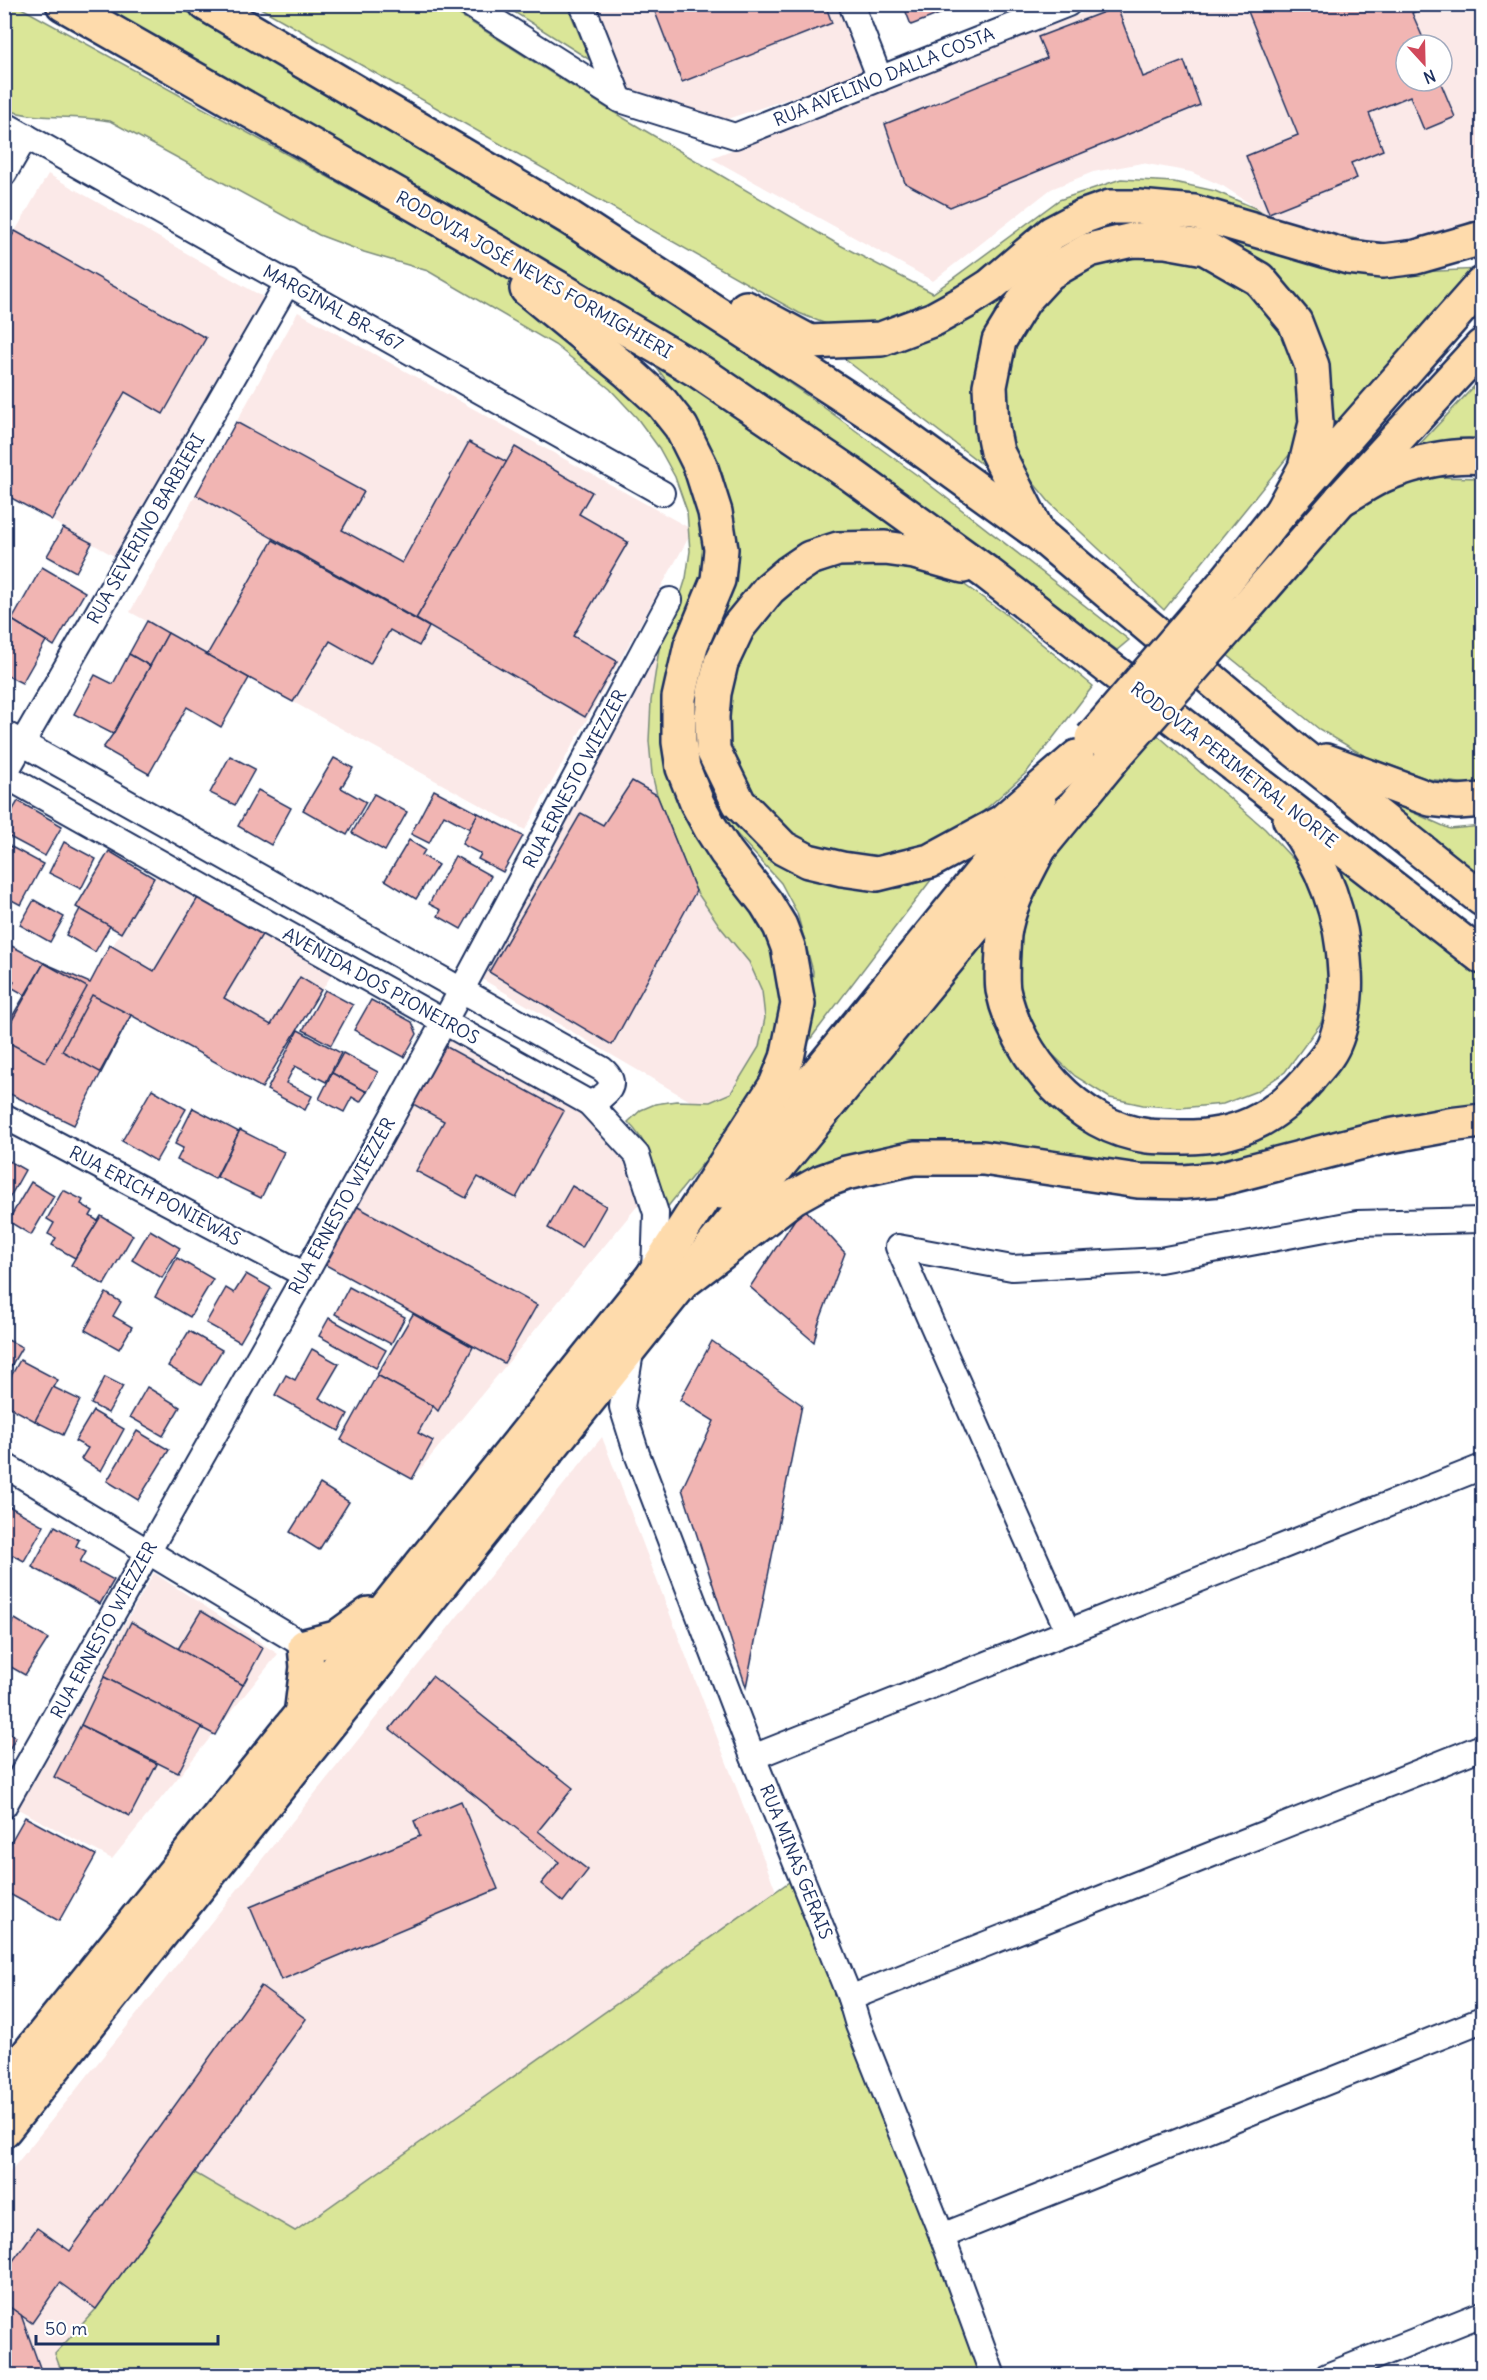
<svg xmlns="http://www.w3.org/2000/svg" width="1487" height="2380" font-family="Delius,sans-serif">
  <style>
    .built { fill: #fbe9e8; fill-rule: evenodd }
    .green { fill: #dae698; stroke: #7a8a7b; stroke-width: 1.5 }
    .building { fill: #f1b5b3; stroke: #1b2f5e; stroke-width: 1.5 }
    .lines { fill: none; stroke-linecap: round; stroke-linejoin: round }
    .minor-casing { stroke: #1b2f5e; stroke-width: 28 }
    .primary-casing { stroke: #1b2f5e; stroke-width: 38 }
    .motorway-casing { stroke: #1b2f5e; stroke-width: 38 }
    .minor { stroke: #fff; stroke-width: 24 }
    .primary { stroke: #fedbac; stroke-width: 33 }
    .motorway { stroke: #fedbac; stroke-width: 33 }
    .primary-bridge-casing { stroke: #1b2f5e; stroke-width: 38; stroke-linecap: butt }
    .primary-bridge { stroke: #fedbac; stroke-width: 33 }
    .labels { text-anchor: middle; stroke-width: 5; stroke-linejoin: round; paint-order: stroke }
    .street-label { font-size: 18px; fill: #1b2f5e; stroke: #fff }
  </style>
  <rect width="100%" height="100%" fill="#fff"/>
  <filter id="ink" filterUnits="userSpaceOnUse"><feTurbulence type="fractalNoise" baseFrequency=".0167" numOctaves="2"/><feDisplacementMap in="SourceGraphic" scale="12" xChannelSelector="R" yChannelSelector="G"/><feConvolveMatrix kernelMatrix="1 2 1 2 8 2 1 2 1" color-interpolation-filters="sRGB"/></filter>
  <g filter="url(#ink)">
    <g class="built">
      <path d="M588,5H838L866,73L721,121L621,87Z"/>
      <path d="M1104,5H1482V217L1446,233L1409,244L1372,242L1322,232L1275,220L1223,186L1191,172L1142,163L1093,172L1051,189L933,281L711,158ZM1406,45H1442V81H1406Z"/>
      <path d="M48,174L263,297L114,556L5,494V459L12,446L4,442L5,249Z"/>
      <path d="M298,312L693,530L525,830L130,612Z"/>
      <path d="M659,651L651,701L721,928L749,962L762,991L765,1018L759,1047L731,1093L711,1102H692L482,979Z"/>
      <path d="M159,870L332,974L262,1088L131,1015L74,1125L5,1091L90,983Z"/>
      <path d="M449,1036L581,1108L629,1161L639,1204L412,1479L341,1440L413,1314L324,1264Z"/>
      <path d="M602,1437L776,1891L295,2231L96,2309L55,2354L63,2375L5,2376V2178Z"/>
      <path d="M154,1573L278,1654L112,1859L18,1809Z"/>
    </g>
    <g class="green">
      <path d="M5,5H16L493,268L554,308L682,446L710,553L663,722L757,908L785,984L770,1069L753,1101L665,1210C656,1174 654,1149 628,1122L641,1110L655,1104L676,1101L710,1102L731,1093L759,1047L765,1018L762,991L749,962L721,928L696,891L657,795L652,774L649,741L651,701L660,643L679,600L686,578L690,551L687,511L675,477L659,448L637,418L610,389L555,345L428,271L364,252L319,235L110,121C75,114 38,121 5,109Z"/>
      <path d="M97,5H175L339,96L690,315L815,401L921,478L1129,640L1117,650L917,503L808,425L691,347L540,256Z"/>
      <path d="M255,5H444L610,110L834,242L933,293L1059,200L1121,179L1174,182L1215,191L1257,209L1275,220L1322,232L1372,242L1409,244L1446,233L1482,217V227C1459,237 1436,247 1410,251C1351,262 1277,230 1220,213C1186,203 1150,193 1114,201C1016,221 945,352 837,327C824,324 811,318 799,313Z"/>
      <path d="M503,5H567L590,60Z"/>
      <path d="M1140,213L1398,273L1480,269L1323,441L1316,343L1181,229L1012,300L991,471L834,351L1040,250Z"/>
      <path d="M1137,258H1177L1216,267L1248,290L1270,311L1292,351L1302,389L1299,426L1290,454L1164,610L1050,503L1022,469L1008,424L1005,386L1015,342L1036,312L1061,285L1094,266Z"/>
      <path d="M645,353L919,537L807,546L702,706L764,852L794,873L856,889L900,888L934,876L796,1058L811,1010L813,971L797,913L781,883L733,830L715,801L694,751L692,709L732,514L723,476L707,438L687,407Z"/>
      <path d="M1482,378V445L1416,448Z"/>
      <path d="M1432,477L1482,478V784L1476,785L1428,779L1363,755L1319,729L1226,654L1346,516L1385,490Z"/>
      <path d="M872,560L946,572L1003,612L1093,686L1026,773L978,816L931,848L887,859L812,848L776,824L752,797L739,770L727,737L732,673L761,618L802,582L836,567Z"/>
      <path d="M1154,732L1265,829L1305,872L1329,925L1330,991L1321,1023L1285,1072L1257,1091L1223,1104L1180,1108L1143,1105L1110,1098L1075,1076L1051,1053L1030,1021L1018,994V925L1037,874Z"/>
      <path d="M1376,796L1450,829L1482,826V882Z"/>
      <path d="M1295,823L1482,961V1117L1257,1168L886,1159L694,1271L1010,906L1025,1051L1147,1139L1289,1104L1349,990Z"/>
      <path d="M799,1875L985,2375L63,2376L55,2354L96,2309L195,2173L295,2231Z"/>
    </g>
    <g class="building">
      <path d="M652,4H825L832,23L682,82Z"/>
      <path d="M903,4H948L950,10L911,25Z"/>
      <path d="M1245,4H1425L1426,7L1412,13L1426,45H1406V81H1440L1455,117L1424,130L1410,96L1369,113L1383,150L1351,163L1357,178L1269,213L1246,156L1298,135Z"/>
      <path d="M1117,7L1143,77L1184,61L1200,105L950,207L905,183L885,124L1047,58L1038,37Z"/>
      <path d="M15,231L206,338L163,414L125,392L52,520L4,494V459L12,446L4,442V249Z"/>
      <path d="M236,422L364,492L342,530L402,563L469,442L507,462L416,619L196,495Z"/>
      <path d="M515,447L592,492L579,514L628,542L573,636L617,661L585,717L416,619Z"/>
      <path d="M63,528L92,543L76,572L47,556Z"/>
      <path d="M273,540L429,627L419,646L390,630L370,664L330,641L293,702L207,655Z"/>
      <path d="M42,567L85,592L54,646L12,620Z"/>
      <path d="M4,616L12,620L4,632Z"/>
      <path d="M12,620L46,641L22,683L4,674V632Z"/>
      <path d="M147,621L168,633L150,666L129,654Z"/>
      <path d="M168,633L249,678L221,727L187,707L149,774L103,748L113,734Z"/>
      <path d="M129,654L150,666L113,734L74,714L95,675L113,684Z"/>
      <path d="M230,756L255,769L235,805L210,793Z"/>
      <path d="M334,758L353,768L341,788L366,802L347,835L303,810Z"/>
      <path d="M632,781L657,795L696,891L612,1045L489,972L581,813L603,825Z"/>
      <path d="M258,790L291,808L271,845L238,826Z"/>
      <path d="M434,790L478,813L470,829L444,815L429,843L411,834Z"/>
      <path d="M374,794L407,812L385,851L352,833Z"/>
      <path d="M18,801L62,826L45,856L4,834V825Z"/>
      <path d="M478,813L523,836L503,872L478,859L481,854L462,844Z"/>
      <path d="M409,840L425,850L422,855L438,865L416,899L385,880Z"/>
      <path d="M64,842L96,859L81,889L49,873Z"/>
      <path d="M4,843L43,864L21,905L4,896Z"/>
      <path d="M109,851L154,878L121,933L76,907Z"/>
      <path d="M455,856L491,876L461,929L438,916L441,910L429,904Z"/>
      <path d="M199,896L263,933L224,998L271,1025L300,977L321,990L262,1088L131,1015L74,1125L4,1091V1030L44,963L90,983L110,945L154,971Z"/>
      <path d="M34,900L64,917L50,942L20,925Z"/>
      <path d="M80,909L110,926L95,952L66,935Z"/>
      <path d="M4,942L44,963L25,995L11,987L14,982L4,977Z"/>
      <path d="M44,963L87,987L45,1062L4,1040V1035Z"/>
      <path d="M325,990L353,1005L331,1045L303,1030Z"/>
      <path d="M92,995L131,1015L100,1072L62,1051Z"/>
      <path d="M371,1000L412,1022L417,1034L404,1057L354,1030Z"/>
      <path d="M298,1030L341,1053L326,1082L295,1066L286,1083L312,1096L305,1110L267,1090Z"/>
      <path d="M445,1046L564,1111L516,1198L478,1177L466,1198L416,1171L444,1121L413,1104Z"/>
      <path d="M343,1053L378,1072L367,1092L332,1073Z"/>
      <path d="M332,1073L367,1092L360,1102L352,1097L344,1112L319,1099Z"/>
      <path d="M152,1089L186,1109L156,1161L122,1141Z"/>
      <path d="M193,1108L239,1132L215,1179L177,1160L183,1148L175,1144Z"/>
      <path d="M240,1130L284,1152L261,1198L217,1177Z"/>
      <path d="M4,1158L25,1170L7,1202L4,1201Z"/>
      <path d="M31,1182L54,1196L31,1235L8,1221Z"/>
      <path d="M572,1186L606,1206L582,1248L548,1228Z"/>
      <path d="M63,1190L83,1200L81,1204L93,1211L90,1216L98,1221L75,1258L52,1245L56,1238L48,1234L54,1223L47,1219Z"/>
      <path d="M356,1206L537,1305L504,1363L324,1264Z"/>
      <path d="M803,1207L845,1253L818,1325L814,1342L750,1287Z"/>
      <path d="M101,1216L133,1235L104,1285L71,1265Z"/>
      <path d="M150,1230L180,1248L162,1278L132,1260Z"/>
      <path d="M177,1258L213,1279L190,1317L155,1297Z"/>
      <path d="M246,1274L271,1288L240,1342L206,1323L226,1288L234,1293Z"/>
      <path d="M349,1287L405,1317L391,1344L335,1314Z"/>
      <path d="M106,1293L121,1302L113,1316L132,1327L119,1349L85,1330Z"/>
      <path d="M413,1314L473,1347L438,1411L433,1406L377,1375Z"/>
      <path d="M329,1318L386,1350L376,1368L319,1336Z"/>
      <path d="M189,1331L222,1350L201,1385L168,1366Z"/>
      <path d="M4,1338L22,1347L11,1366L4,1363Z"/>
      <path d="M712,1341L802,1405L746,1687L682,1489L714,1421L680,1400Z"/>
      <path d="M312,1349L339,1364L319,1398L348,1414L339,1431L275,1395L286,1375L295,1380Z"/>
      <path d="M20,1360L58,1380L35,1421L4,1404V1389Z"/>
      <path d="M377,1375L433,1406L418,1433L433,1441L412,1479L341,1440Z"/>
      <path d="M105,1377L123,1386L108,1413L91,1404Z"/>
      <path d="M53,1387L80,1400L63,1435L35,1421Z"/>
      <path d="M147,1387L180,1407L163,1436L130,1417Z"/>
      <path d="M93,1411L124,1429L101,1471L81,1459L88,1448L75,1441Z"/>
      <path d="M137,1431L169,1450L138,1500L107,1481Z"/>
      <path d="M320,1484L349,1502L319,1550L290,1532Z"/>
      <path d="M5,1504L44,1526L24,1561L13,1555L4,1569Z"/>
      <path d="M55,1526L79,1540L76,1546L86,1551L80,1562L114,1580L100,1604L32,1567Z"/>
      <path d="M201,1611L263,1648L243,1685L178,1649Z"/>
      <path d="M15,1619L48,1639L25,1675L4,1663V1636Z"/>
      <path d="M131,1622L243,1685L215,1735L104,1677Z"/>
      <path d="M432,1676L573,1788L538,1831L588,1870L563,1902L541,1884L559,1862L390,1729Z"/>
      <path d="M104,1677L202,1727L178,1773L81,1725Z"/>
      <path d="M81,1725L157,1764L130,1816L54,1777Z"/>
      <path d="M4,1731L16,1737L4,1758Z"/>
      <path d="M461,1801L498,1889L281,1980L250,1907L420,1836L414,1821Z"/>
      <path d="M25,1817L96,1855L59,1921L4,1891V1854Z"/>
      <path d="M261,1986L306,2019L96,2309L60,2283L32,2323L4,2303V2273L37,2228L70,2251Z"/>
      <path d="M4,2303L21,2315L43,2376H4Z"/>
    </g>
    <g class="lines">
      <g class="minor-casing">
        <g id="minor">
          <path d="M469,4L620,100L735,136L1068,4"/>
          <path d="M582,4L620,100"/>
          <path d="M851,4L880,79"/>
          <path d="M4,124L662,493"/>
          <path d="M4,174L26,136"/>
          <path d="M288,282L4,775L589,1103L637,1155L656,1213L654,1273"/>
          <path d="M4,733L602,1069C621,1084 607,1096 589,1103"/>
          <path d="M4,1116L305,1275"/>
          <path d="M632,1346L622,1407L637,1454L753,1757L850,1998L858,2025L942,2236L993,2376"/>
          <path d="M4,1465L305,1646"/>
          <path d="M1068,1632L898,1247L1012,1268L1160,1260L1357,1223L1482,1220"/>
          <path d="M753,1757L1482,1467"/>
          <path d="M4,1806L305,1275L461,991L670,600"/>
          <path d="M850,1998L1482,1747"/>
          <path d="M942,2236L1482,2020"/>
          <path d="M1327,2376L1482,2314"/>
        </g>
      </g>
      <g class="primary-casing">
        <g id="primary">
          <path d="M1222,586L1281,512L1482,284"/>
          <path d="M1244,610L1341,499L1482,346"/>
          <path d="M721,1192L1039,802"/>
          <path d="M301,1716L307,1667L305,1646L336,1638L369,1614"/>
          <path d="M4,2084L673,1251"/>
          <path d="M4,2130L682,1283L1116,755"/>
        </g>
      </g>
      <g class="motorway-casing">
        <g id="motorway">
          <path d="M63,4L465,233L700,372L849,473L987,573L1482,957"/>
          <path d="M206,4L570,218L884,422L1039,534L1295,750L1482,899"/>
          <path d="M527,289L627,371L662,403L681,427L700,465L715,512L721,549L718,580L691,645L679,698V742L683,768L697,803L710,827L726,852L766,903L780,926L788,947L798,1004L787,1058L776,1085L654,1274"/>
          <path d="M746,308L810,342L881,339L934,319L965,302L990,286L1052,233L1082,217L1110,207H1138L1194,212L1348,257L1383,261L1416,257L1482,238"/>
          <path d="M1341,499C1356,491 1371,480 1386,474C1415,462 1452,454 1482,457"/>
          <path d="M1035,527L997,452L992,427L990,386L999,341L1024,300L1049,273L1089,250L1132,240L1166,241L1205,248L1259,279L1295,322L1312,366L1316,423L1305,468L1281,512"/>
          <path d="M963,566L914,552L885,548L838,549L810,558L788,573L769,589L738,627L721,663L714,693L712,717L713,750L739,803L783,848L808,861L842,869L877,874L930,861L1002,822L1077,757"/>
          <path d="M1326,761L1430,799L1458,802L1482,800"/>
          <path d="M1040,847C1026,875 1008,904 1004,935C1003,950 1001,976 1003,990C1017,1057 1078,1128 1148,1136C1159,1137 1170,1137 1180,1137C1235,1138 1272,1121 1308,1080C1314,1072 1322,1064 1328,1055C1342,1035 1347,996 1345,972C1343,917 1324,864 1290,820"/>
          <path d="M682,1283L794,1197L821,1182L846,1173L914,1158H983L1138,1181L1184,1182L1219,1179L1378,1138L1449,1125L1482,1121"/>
        </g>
      </g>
      <use href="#minor" class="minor"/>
      <use href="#primary" class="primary"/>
      <use href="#motorway" class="motorway"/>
      <g class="primary-bridge-casing">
        <g id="primary-bridge">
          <path d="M1092,738L1222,586"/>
          <path d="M1116,755L1244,610"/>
        </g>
      </g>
      <use href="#primary-bridge" class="primary-bridge"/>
    </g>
  </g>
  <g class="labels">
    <g class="street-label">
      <text transform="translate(884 77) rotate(-22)" y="6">RUA AVELINO DALLA COSTA</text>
      <text transform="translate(534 275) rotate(30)" y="6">RODOVIA JOSÉ NEVES FORMIGHIERI</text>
      <text transform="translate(333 308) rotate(29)" y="6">MARGINAL BR-467</text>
      <text transform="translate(146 529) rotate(-60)" y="6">RUA SEVERINO BARBIERI</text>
      <text transform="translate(1234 765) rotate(38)" y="6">RODOVIA PERIMETRAL NORTE</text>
      <text transform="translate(575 779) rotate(-62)" y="6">RUA ERNESTO WIEZZER</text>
      <text transform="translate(381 986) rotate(29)" y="6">AVENIDA DOS PIONEIROS</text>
      <text transform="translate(155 1196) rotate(28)" y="6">RUA ERICH PONIEWAS</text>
      <text transform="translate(342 1206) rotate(-61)" y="6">RUA ERNESTO WIEZZER</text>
      <text transform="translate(104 1630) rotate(-61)" y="6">RUA ERNESTO WIEZZER</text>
      <text transform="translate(796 1862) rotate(68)" y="6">RUA MINAS GERAIS</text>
    </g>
  </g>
  <rect width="1487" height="2380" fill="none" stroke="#fff" stroke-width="24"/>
  <rect x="12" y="12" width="1463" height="2356" fill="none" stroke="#1b2f5e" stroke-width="2" filter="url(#ink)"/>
  <g transform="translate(1424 63) rotate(158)"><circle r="28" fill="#ffffff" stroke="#a4acbf" stroke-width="1.5"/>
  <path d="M0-4.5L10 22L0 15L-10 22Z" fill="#d1495b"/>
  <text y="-9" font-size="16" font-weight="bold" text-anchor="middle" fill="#1b2f5e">N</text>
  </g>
  <path d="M36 2335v9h182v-9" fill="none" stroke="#1b2f5e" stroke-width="3"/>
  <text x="45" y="2335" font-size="18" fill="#1b2f5e" stroke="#ffffff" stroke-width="4.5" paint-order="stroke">50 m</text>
</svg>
